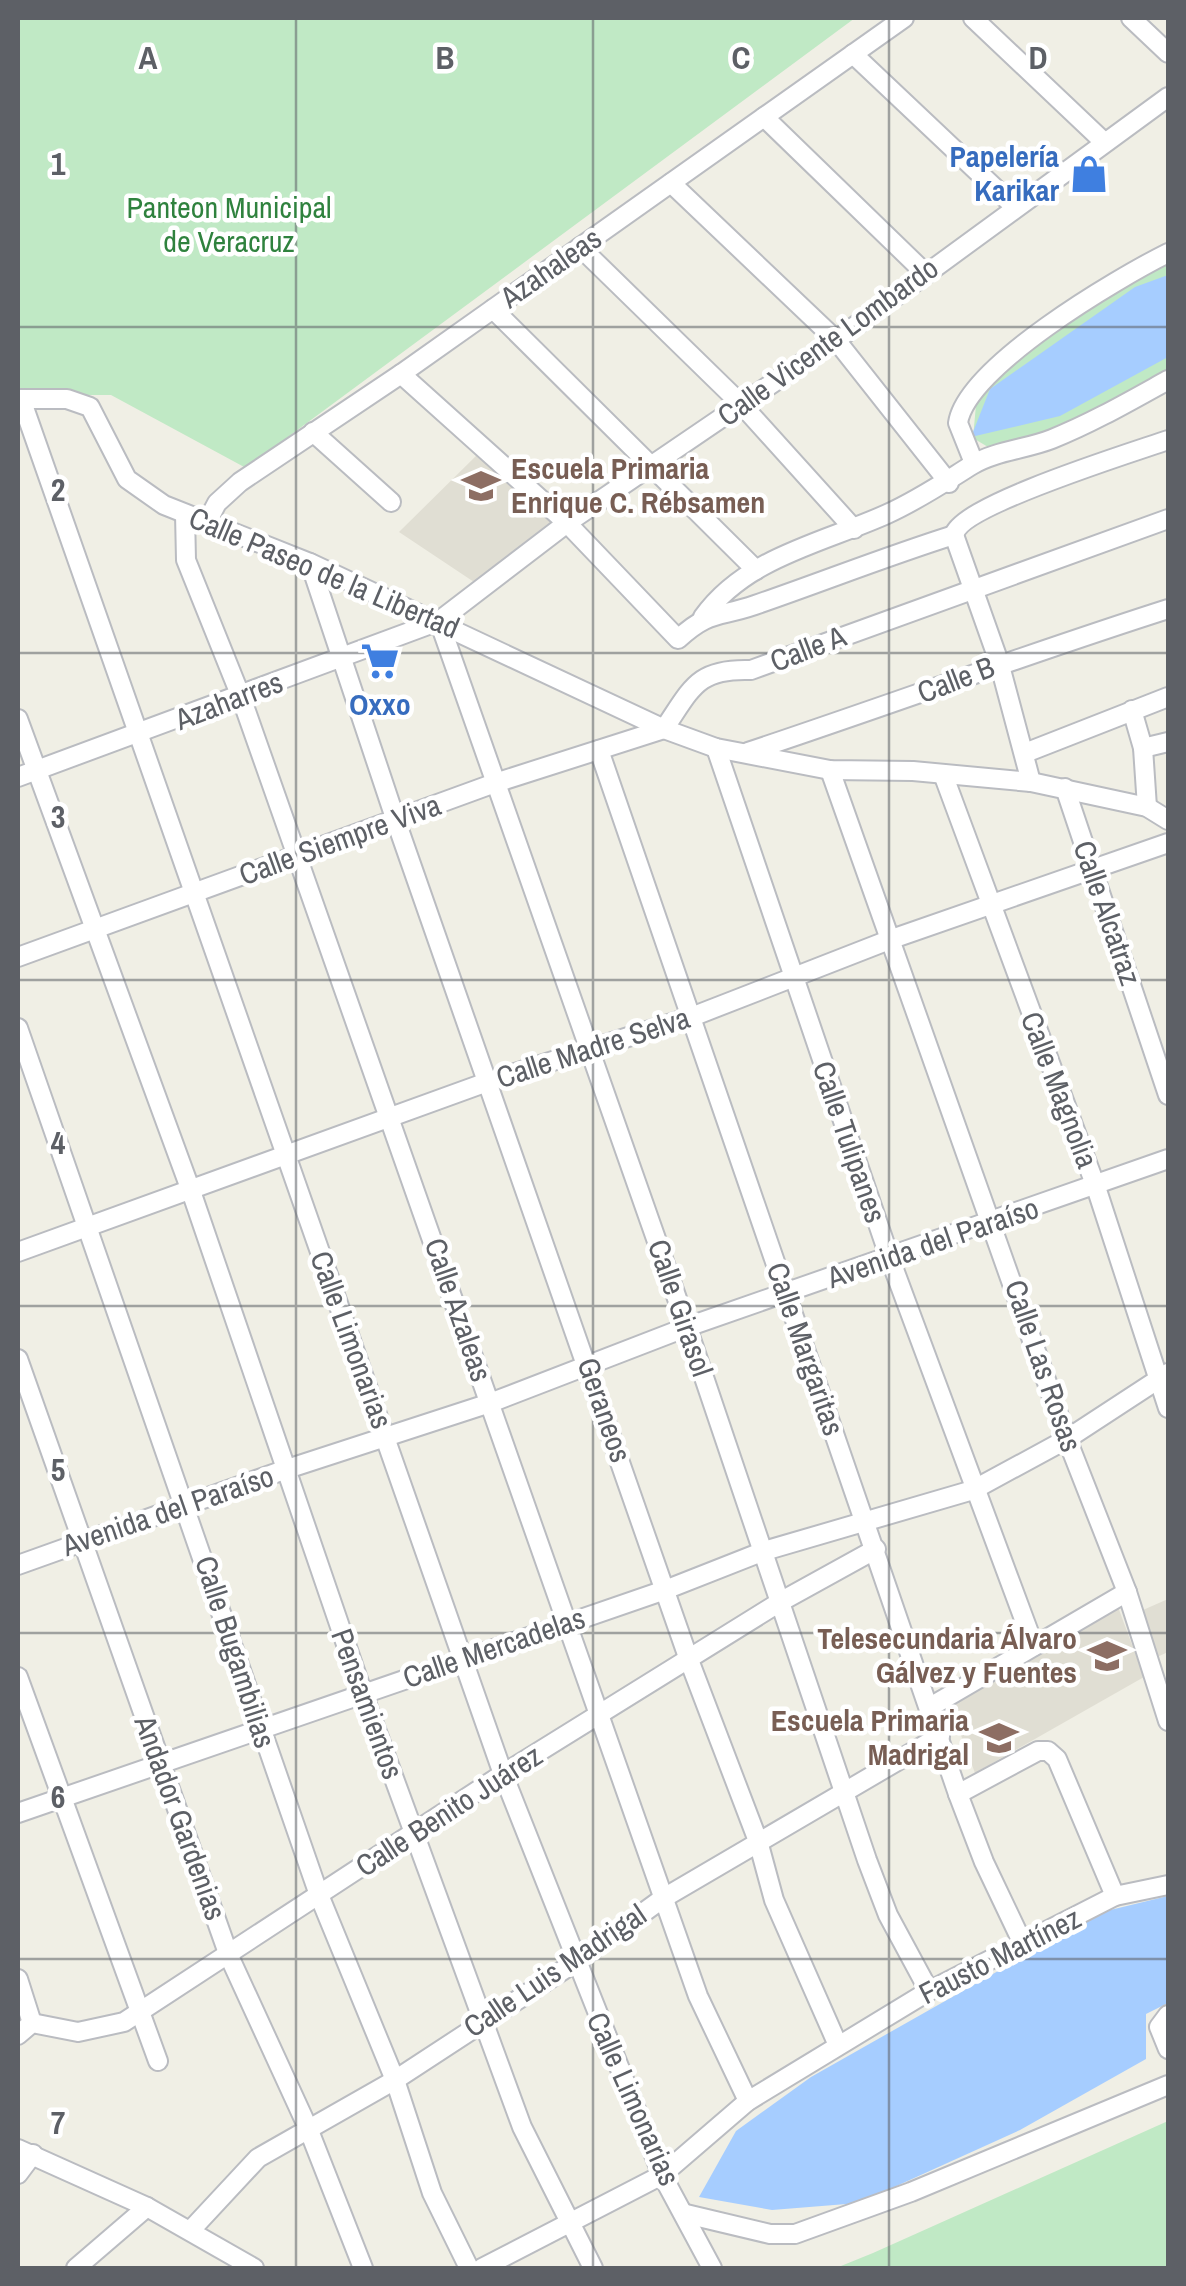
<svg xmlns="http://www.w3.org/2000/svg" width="1186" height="2286" font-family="'Archivo Narrow',sans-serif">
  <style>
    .education { fill: #e0ded3 }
    .green { fill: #c0e9c5 }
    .water { fill: #a6cdff }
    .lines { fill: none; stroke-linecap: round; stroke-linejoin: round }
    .minor-casing { stroke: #babcc1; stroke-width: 22 }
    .minor { stroke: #fff; stroke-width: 18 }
    .grid { fill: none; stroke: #5d6066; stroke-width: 2.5; stroke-opacity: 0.55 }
    .labels { text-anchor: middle; stroke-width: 9; stroke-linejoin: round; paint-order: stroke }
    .shop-label { font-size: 30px; font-weight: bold; fill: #366cbe; stroke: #fff; text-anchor: end }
    .park-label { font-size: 30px; fill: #2f823e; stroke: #fff }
    .street-label { font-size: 30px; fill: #5d6066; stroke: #fff }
    .education-label { font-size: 30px; font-weight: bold; fill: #785e54; stroke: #fff; text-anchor: end }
    .grid-label { font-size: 32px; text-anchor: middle; font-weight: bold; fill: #5d6066; stroke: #fff; stroke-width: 9; stroke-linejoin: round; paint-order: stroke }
  </style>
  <rect width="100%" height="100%" fill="#f0efe5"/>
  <g class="education">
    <path d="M479,453L554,520L474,582L399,532Z"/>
    <path d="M1168,1599V1652L1155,1658L1143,1610Z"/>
    <path d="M1118,1607L1144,1677L975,1773L949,1703Z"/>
  </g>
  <g class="green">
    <path d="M18,18H855L246,468L111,395H18Z"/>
    <path d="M1168,260V378L1008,459L973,438L977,394L1002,360Z"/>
    <path d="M1168,2121V2268H836L873,2253Z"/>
  </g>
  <g class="water">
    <path d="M1168,275V357L1060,416L971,437L990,389L1135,287Z"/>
    <path d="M1168,1896V2003L1146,2014V2059L1020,2130L859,2203L772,2210L699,2197L736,2131L811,2077L1102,1912Z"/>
  </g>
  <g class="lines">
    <g class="minor-casing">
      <g id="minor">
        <path d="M973,18L1104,142"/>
        <path d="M1131,18L1168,53"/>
        <path d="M853,54L1015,207"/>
        <path d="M764,117L925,273"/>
        <path d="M671,183L836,340L949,483"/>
        <path d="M580,247L742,405L854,529"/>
        <path d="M493,309L756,570"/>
        <path d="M401,374L567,523L678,639C710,610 717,618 755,605C822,582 887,556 954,535"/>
        <path d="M18,399H67L90,407L127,479L164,505L310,563L664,729L716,748L830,770L913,771L1031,782L1147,807L1168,820"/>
        <path d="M21,399L503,1774L662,2175L712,2268"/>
        <path d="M313,432L391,502"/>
        <path d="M974,463L958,423C966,367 1118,278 1168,253"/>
        <path d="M185,514L186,560L241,697L698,1996L748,2101"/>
        <path d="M206,524L217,503L240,482L401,374L904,18"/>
        <path d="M954,535L999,662L1031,782"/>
        <path d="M954,535C961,505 1134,452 1168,440"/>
        <path d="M310,563L396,821L689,1660L758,1841L774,1900L837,2043"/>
        <path d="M703,617C746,557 823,543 887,514C918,500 943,483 972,465C995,451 1027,449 1052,439C1092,423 1130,401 1168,380"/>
        <path d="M439,621L687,1327L867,1860L888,1915L929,1991"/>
        <path d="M1132,710L1143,748L1147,807"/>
        <path d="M18,719L191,1191L363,1694L522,2127L593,2268"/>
        <path d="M664,729C692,688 697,668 751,670L1168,519"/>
        <path d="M716,748L889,1256L1034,1646"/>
        <path d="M1143,748L1168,742"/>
        <path d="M599,750L958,1794L984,1862L1023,1944"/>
        <path d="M748,752C889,705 1027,654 1168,609"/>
        <path d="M1025,753L1168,697"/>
        <path d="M830,770L1067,1439L1127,1592L1168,1721"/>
        <path d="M943,774L1096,1187L1168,1408"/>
        <path d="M18,777L439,621L567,523L836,340L1168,97"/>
        <path d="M1065,788L1168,1095"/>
        <path d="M18,957L495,783L664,729"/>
        <path d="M18,1028L319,1895L395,2080L432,2193L469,2268"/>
        <path d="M18,1252L490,1081L694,1016L889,940L1168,843"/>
        <path d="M18,1359L229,1956L308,2128L363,2268"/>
        <path d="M18,1565L284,1470L490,1403L687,1327L1168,1159"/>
        <path d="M18,1677L158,2061"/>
        <path d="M930,1707L1127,1592"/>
        <path d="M958,1794L1038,1751H1048L1057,1759L1115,1896"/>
        <path d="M18,1813L665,1590L764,1551L973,1490L1067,1439L1168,1373"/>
        <path d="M18,1979L32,2023"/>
        <path d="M1168,2015L1159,2027L1168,2049"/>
        <path d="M18,2035L32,2023L78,2032L124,2022L503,1774L780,1602L876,1549"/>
        <path d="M18,2149L147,2207L254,2268"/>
        <path d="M18,2174L33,2154"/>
        <path d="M686,2214L770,2234H795L911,2192L1168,2085"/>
        <path d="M190,2231L258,2158L395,2080L574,1963L662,1899L940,1736"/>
        <path d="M76,2268L147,2207"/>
        <path d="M482,2268L662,2175L748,2101L929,1991L1115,1896L1168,1885"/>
      </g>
    </g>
    <use href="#minor" class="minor"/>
  </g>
  <path class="grid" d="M296,18V2268M593,18V2268M889,18V2268M18,327H1168M18,653H1168M18,980H1168M18,1306H1168M18,1633H1168M18,1959H1168"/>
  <defs>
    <g id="shop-bare" transform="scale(3)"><path d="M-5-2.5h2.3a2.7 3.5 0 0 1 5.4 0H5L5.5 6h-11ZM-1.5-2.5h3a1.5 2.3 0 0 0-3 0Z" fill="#3f7fe0" stroke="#fff" stroke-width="2.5" paint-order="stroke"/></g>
    <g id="school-bare" transform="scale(3)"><path d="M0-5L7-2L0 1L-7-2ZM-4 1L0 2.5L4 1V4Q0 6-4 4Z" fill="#8d6e63" stroke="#fff" stroke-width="2.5" paint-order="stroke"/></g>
    <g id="supermarket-bare" transform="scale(3)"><path d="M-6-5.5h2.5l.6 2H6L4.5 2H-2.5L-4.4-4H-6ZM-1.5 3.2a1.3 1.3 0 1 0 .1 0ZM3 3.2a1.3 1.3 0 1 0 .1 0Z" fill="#3f7fe0" stroke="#fff" stroke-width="2.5" paint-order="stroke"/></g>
  </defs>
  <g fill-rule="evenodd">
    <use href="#shop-bare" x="1089" y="174"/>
    <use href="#school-bare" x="481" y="486"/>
    <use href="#supermarket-bare" x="380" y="661"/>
    <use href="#school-bare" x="1107" y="1656"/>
    <use href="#school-bare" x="999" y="1738"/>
  </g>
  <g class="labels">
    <g class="shop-label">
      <text x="1059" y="167">Papelería<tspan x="1059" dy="34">Karikar</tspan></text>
      <text x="380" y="715" text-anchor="middle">Oxxo</text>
    </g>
    <g class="park-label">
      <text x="229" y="218">Panteon Municipal<tspan x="229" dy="34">de Veracruz</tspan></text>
    </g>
    <g class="street-label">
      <text transform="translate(551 268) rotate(-35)" y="10">Azahaleas</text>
      <text transform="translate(828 342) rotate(-36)" y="10">Calle Vicente Lombardo</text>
      <text transform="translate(324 573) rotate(23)" y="10">Calle Paseo de la Libertad</text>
      <text transform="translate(808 649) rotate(-21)" y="10">Calle A</text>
      <text transform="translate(956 680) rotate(-21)" y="10">Calle B</text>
      <text transform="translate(229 701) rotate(-21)" y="10">Azaharres</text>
      <text transform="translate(340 840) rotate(-20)" y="10">Calle Siempre Viva</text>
      <text transform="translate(1107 913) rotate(71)" y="10">Calle Alcatraz</text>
      <text transform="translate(593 1048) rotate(-18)" y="10">Calle Madre Selva</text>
      <text transform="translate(1059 1090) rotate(69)" y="10">Calle Magnolia</text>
      <text transform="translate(849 1142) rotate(71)" y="10">Calle Tulipanes</text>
      <text transform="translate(933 1243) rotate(-19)" y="10">Avenida del Paraíso</text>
      <text transform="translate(680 1308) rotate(71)" y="10">Calle Girasol</text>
      <text transform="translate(458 1310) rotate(71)" y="10">Calle Azaleas</text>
      <text transform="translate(351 1340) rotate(70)" y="10">Calle Limonarias</text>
      <text transform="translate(805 1349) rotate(71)" y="10">Calle Margaritas</text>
      <text transform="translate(1043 1366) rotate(71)" y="10">Calle Las Rosas</text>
      <text transform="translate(604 1410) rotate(71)" y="10">Geraneos</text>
      <text transform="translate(168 1511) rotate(-19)" y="10">Avenida del Paraíso</text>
      <text transform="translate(494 1648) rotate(-19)" y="10">Calle Mercadelas</text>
      <text transform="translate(235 1652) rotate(72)" y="10">Calle Bugambilias</text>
      <text transform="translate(367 1704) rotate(70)" y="10">Pensamientos</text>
      <text transform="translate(449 1811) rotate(-33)" y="10">Calle Benito Juárez</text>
      <text transform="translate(180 1818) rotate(70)" y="10">Andador Gardenias</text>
      <text transform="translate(1000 1956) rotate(-27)" y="10">Fausto Martínez</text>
      <text transform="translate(555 1971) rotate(-34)" y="10">Calle Luis Madrigal</text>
      <text transform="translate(633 2099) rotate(66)" y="10">Calle Limonarias</text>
    </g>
    <g class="education-label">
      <text x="511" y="479" text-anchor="start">Escuela Primaria<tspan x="511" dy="34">Enrique C. Rébsamen</tspan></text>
      <text x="1077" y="1649">Telesecundaria Álvaro<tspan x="1077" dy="34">Gálvez y Fuentes</tspan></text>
      <text x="969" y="1731">Escuela Primaria<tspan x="969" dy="34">Madrigal</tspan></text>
    </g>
  </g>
  <g class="grid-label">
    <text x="148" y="69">A</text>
    <text x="445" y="69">B</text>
    <text x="741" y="69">C</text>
    <text x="1038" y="69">D</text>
    <text x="58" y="175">1</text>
    <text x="58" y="501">2</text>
    <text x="58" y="828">3</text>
    <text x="58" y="1154">4</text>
    <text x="58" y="1481">5</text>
    <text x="58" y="1808">6</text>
    <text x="58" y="2134">7</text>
  </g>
  <rect width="1186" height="2286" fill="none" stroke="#5d6066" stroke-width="40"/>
</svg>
